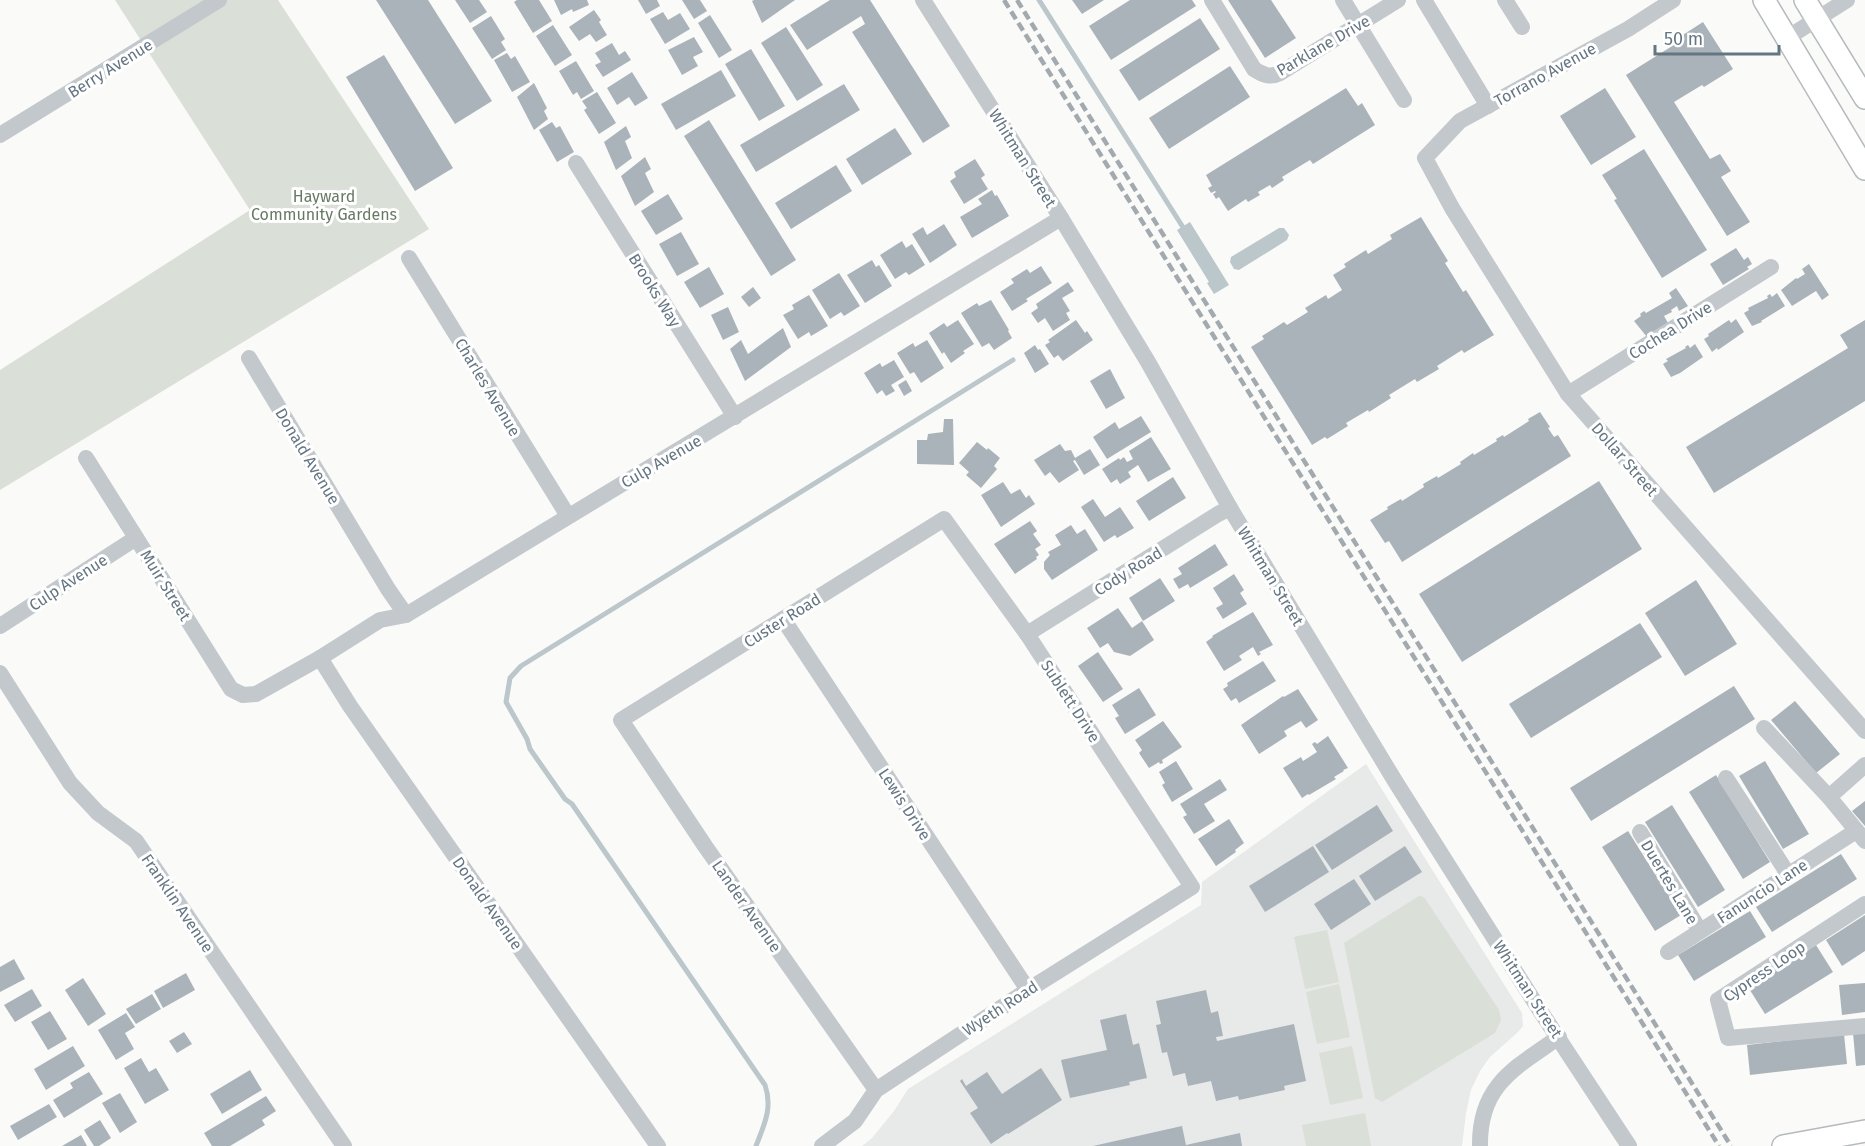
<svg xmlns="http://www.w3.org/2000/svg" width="1865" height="1146" font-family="'Fira Sans',sans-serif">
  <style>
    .built { fill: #e8e9e9 }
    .green { fill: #dadfd7 }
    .water { fill: #bbc7cb }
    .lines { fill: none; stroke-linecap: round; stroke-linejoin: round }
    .stream { stroke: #bbc7cb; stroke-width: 5 }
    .building { fill: #aab3b9 }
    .major-casing { stroke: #b5babe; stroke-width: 24 }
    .minor { stroke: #c3c8cc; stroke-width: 16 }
    .major { stroke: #fff; stroke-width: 21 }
    .rail { stroke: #a2aab0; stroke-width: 4.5; stroke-dasharray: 9 4.5; stroke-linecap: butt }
    .labels { text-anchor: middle; stroke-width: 6; stroke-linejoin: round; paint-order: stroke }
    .street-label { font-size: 16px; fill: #657683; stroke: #fff }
    .park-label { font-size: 16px; fill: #687a64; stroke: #fff }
  </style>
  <rect width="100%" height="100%" fill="#fafaf8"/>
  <path class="built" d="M1366,764L1522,1013L1523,1026L1518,1032L1490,1057L1480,1071L1471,1090L1466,1113L1462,1146H862L872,1138L894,1111L908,1089L1201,905L1202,882Z"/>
  <g class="green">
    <path d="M115,0H278L429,229L0,490V370L250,210Z"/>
    <path d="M1419,896L1424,897L1499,1010L1501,1020L1495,1033L1382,1102L1375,1098L1344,943Z"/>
    <path d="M1327,930L1339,982L1305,989L1294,937Z"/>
    <path d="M1339,984L1350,1037L1317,1044L1306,992Z"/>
    <path d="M1352,1046L1363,1098L1330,1105L1319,1053Z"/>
    <path d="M1365,1113L1371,1146H1306L1302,1125Z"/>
  </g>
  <g class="water">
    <path d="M1190,222L1229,285L1214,294L1207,283L1209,282L1177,230Z"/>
    <path d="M1279,228H1284L1289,235L1287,240L1239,270L1234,269L1230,262L1231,257Z"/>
  </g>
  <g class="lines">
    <g class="stream">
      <path d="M1039,0L1186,232"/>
      <path d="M756,1146C764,1125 773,1108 765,1085L572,804L565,799L530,749L527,739L506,702L510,678L521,666L1013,360"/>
    </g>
  </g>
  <g class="building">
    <path d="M376,0H428L492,101L455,124Z"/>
    <path d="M455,0H479L487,12L470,23Z"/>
    <path d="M517,0H539L552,21L533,33L514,2Z"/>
    <path d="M554,0H587L589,5L573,12L572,9L561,15Z"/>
    <path d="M638,0H657L660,6L646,14Z"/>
    <path d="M682,0H700L707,11L694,19Z"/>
    <path d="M754,0H795L762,23L752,1Z"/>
    <path d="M830,0H870L950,126L923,143L852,32L865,24L861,16L807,50L790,25Z"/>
    <path d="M1072,0H1104L1082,14Z"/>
    <path d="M1130,0H1192L1196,6L1111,60L1089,26Z"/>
    <path d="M1228,0H1271L1296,38L1265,58Z"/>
    <path d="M594,10L601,20L599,22L607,35L596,42L590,34L579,41L569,27Z"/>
    <path d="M663,12L668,20L680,13L690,29L665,44L650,19Z"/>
    <path d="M710,15L732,50L719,58L698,23Z"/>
    <path d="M491,16L505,39L501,42L506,50L492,59L472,28Z"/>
    <path d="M1200,18L1220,49L1139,101L1119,70Z"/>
    <path d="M1703,22L1733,69L1704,87L1702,85L1674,102L1710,159L1720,154L1731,171L1721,177L1750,222L1727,236L1626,75L1677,43L1675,40Z"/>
    <path d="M553,25L572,55L555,66L536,36Z"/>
    <path d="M786,27L823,85L797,101L761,43Z"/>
    <path d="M694,37L703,52L693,57L698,66L682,75L668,50Z"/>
    <path d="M612,43L619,55L625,51L631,60L603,77L595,65L601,62L595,53Z"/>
    <path d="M751,49L785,106L759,121L725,64Z"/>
    <path d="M507,53L511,59L515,56L530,82L512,92L494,60Z"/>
    <path d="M384,55L453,168L415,191L346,77Z"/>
    <path d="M576,61L594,91L581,99L577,92L573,95L559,71Z"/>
    <path d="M1230,66L1250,97L1169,149L1149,118Z"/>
    <path d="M721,70L736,96L676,130L661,104Z"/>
    <path d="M632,72L648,98L635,106L629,97L617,105L607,88Z"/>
    <path d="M534,83L547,108L544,111L548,119L534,130L517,97Z"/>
    <path d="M844,84L860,110L756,172L740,145Z"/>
    <path d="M1346,88L1358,106L1362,103L1375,125L1313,164L1310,160L1282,177L1284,180L1272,188L1270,185L1258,192L1260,195L1248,202L1246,199L1228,211L1219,197L1216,199L1213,194L1216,192L1215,191L1211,193L1208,188L1212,186L1206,175Z"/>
    <path d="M1605,88L1636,137L1591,165L1560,116Z"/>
    <path d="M597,92L616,123L599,134L584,110L587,108L582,101Z"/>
    <path d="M709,120L796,260L771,276L684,136Z"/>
    <path d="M552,122L556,128L560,126L574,152L557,162L539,130Z"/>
    <path d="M626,126L631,137L625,141L632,158L616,170L604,142Z"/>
    <path d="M895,128L912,154L862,185L846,159Z"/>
    <path d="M1644,149L1707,250L1662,278L1614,200L1617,199L1602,175Z"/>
    <path d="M645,157L651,169L645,173L654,192L635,206L621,176Z"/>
    <path d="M975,159L985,175L981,178L988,189L964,204L950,181L956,177L954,172Z"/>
    <path d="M836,165L852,191L791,229L775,203Z"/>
    <path d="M992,190L995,196L997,195L1009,216L972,238L960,217L982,204L978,199Z"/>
    <path d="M668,194L683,219L656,235L641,211Z"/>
    <path d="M1421,217L1448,261L1445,263L1463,292L1466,290L1494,335L1464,353L1462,350L1437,366L1439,369L1417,382L1415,379L1389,395L1391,398L1369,412L1368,410L1346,423L1348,426L1327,439L1325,437L1312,445L1251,347L1264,339L1262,336L1284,322L1287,325L1308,312L1305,308L1326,295L1328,299L1342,290L1333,275L1346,267L1344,264L1366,250L1368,254L1392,239L1390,235Z"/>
    <path d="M944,224L957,245L930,263L912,234L923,227L927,235Z"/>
    <path d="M681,232L699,264L677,276L659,244Z"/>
    <path d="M902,241L906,248L912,244L925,265L909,275L906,272L895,279L880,255Z"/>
    <path d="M1736,248L1744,260L1748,257L1752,264L1747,267L1749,269L1723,285L1710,264Z"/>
    <path d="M872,260L876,267L879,265L892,286L865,303L847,275Z"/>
    <path d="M1809,264L1829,295L1822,300L1816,291L1792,306L1781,290L1796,278L1797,279L1805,274L1802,269Z"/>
    <path d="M1041,266L1052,283L1026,299L1028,301L1012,311L1000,292L1014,283L1011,279L1027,269L1030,273Z"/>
    <path d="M709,267L724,294L700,308L684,282Z"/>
    <path d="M839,273L860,306L844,316L841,312L830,319L812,290Z"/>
    <path d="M1068,282L1074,291L1062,298L1070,311L1066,313L1070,320L1053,331L1045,318L1038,323L1031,313L1038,308L1036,304Z"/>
    <path d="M753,287L761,298L749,307L741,297Z"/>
    <path d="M1676,288L1688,306L1679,311L1677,306L1671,310L1672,312L1664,316L1668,323L1647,337L1634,321L1641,316L1640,314L1644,311L1646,313L1672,298L1669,293Z"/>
    <path d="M1777,293L1785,306L1761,321L1762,322L1752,326L1744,313L1749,310L1748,308L1768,298L1767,296L1770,294L1772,297Z"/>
    <path d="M809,295L828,326L811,336L809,332L798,339L783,315L794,309L792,305Z"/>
    <path d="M991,300L1009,330L1008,331L1012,338L994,350L989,343L982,347L961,313L977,303L979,306Z"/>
    <path d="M728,307L739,332L723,340L711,315Z"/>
    <path d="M1736,319L1744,332L1718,350L1717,348L1712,352L1704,339L1709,336L1708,334L1729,320L1731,323Z"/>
    <path d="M958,320L974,344L963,351L965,353L951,363L944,352L942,354L929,333L944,323L947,327Z"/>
    <path d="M1076,320L1085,333L1087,331L1093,340L1063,361L1058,355L1054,358L1045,345L1050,342L1048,340Z"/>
    <path d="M1865,320V401L1714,493L1686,447L1848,348L1840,335Z"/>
    <path d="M783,328L791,347L745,381L730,349L741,340L748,354Z"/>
    <path d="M927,340L944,368L921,383L914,372L910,374L897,353L913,343L915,347Z"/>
    <path d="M1695,344L1703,357L1680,373L1671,377L1663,364L1668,361L1666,359L1686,348L1685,347L1688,345L1690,348Z"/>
    <path d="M1035,345L1038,350L1040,349L1049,364L1035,373L1024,353Z"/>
    <path d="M894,360L904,377L891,385L895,391L886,396L882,390L877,394L864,373L880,363L882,367Z"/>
    <path d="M1110,369L1125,398L1106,409L1090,381Z"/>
    <path d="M906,380L912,391L904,396L898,385Z"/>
    <path d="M1540,412L1550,427L1548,428L1554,437L1558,435L1571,456L1402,562L1389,541L1385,543L1370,520L1388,509L1387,507L1401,499L1402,501L1424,487L1423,484L1437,476L1438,478L1461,464L1460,462L1473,453L1474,455L1497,441L1496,439L1503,435L1504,437L1529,421L1528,419Z"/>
    <path d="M1141,416L1151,432L1107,459L1093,437L1115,422L1119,429Z"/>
    <path d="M944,419H953L954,465L917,464V440H927L928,434L943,432Z"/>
    <path d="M1151,437L1171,469L1148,482L1138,465L1128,472L1131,477L1120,484L1117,479L1111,483L1102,469L1119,458L1120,460L1124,457L1127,462L1133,459L1129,451Z"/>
    <path d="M977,442L987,450L988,448L1000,458L994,466L997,469L981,488L966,475L969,472L959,463Z"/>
    <path d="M1060,444L1065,451L1071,450L1075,458L1090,449L1100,465L1084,475L1075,460L1073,461L1079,470L1059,483L1050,472L1045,476L1034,460Z"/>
    <path d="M1173,477L1186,498L1149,521L1136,501Z"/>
    <path d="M1599,481L1642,549L1462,662L1419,594Z"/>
    <path d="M1003,482L1011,494L1020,489L1026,498L1029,495L1035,504L1001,527L981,495Z"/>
    <path d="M1093,499L1105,517L1120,507L1134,528L1117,538L1115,535L1104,542L1081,507Z"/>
    <path d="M1030,521L1037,531L1033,534L1041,545L1035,549L1039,555L1036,557L1037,559L1015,574L994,544Z"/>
    <path d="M1071,525L1077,534L1085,529L1098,550L1052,580L1044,569V562L1050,555L1048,552L1061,545L1055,535Z"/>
    <path d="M1215,544L1228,565L1190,588L1188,584L1179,589L1173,579L1182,574L1178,568Z"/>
    <path d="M1234,574L1244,590L1240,593L1247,604L1223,619L1216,608L1223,604L1213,588Z"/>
    <path d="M1160,578L1175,601L1143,621L1129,598Z"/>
    <path d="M1696,580L1737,644L1685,676L1645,613Z"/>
    <path d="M1118,608L1132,628L1142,621L1154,640L1130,656L1114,652L1108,643L1100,648L1087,628Z"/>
    <path d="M1253,612L1273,645L1259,652L1261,654L1258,656L1253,647L1239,656L1242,660L1224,671L1206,642L1213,637L1212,636Z"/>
    <path d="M1640,623L1662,657L1531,738L1509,704Z"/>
    <path d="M1098,652L1123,689L1103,702L1078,666Z"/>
    <path d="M1263,661L1276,681L1239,703L1236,698L1231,701L1223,689L1228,686L1227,683Z"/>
    <path d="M1734,686L1755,719L1591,821L1570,788Z"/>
    <path d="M1139,688L1156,715L1125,734L1115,718L1119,716L1112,705Z"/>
    <path d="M1298,689L1318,720L1306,728L1301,721L1284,731L1287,736L1259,754L1241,725L1283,696L1284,697Z"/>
    <path d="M1795,701L1840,754L1816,773L1771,720Z"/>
    <path d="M1163,721L1182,747L1162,760L1163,763L1160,764L1159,762L1149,768L1139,753L1142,750L1135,740Z"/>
    <path d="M1328,736L1348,768L1343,770L1344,771L1334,777L1336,779L1309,795L1308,794L1302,798L1283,768L1301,757L1303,761L1317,752L1312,744L1315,742L1317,744Z"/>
    <path d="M1176,761L1193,789L1172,802L1162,785L1165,783L1159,772Z"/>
    <path d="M1765,761L1809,834L1783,849L1739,776Z"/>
    <path d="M1716,775L1770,862L1743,879L1689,792Z"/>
    <path d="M1220,779L1227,790L1204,804L1215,821L1194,834L1183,817L1187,815L1180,804Z"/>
    <path d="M1865,801V826L1852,811Z"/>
    <path d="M1377,805L1393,831L1332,870L1315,845Z"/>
    <path d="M1672,805L1725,890L1698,907L1645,822Z"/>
    <path d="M1229,819L1244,843L1235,850L1236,852L1216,866L1198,839Z"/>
    <path d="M1628,831L1681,915L1655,931L1602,847Z"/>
    <path d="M1313,846L1329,872L1265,912L1249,886Z"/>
    <path d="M1405,846L1422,872L1375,901L1359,876Z"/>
    <path d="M1841,854L1857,879L1772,932L1756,907Z"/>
    <path d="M1354,879L1371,904L1331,930L1314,904Z"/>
    <path d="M1750,911L1766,937L1694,981L1678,955Z"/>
    <path d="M1865,915V951L1842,966L1826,940Z"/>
    <path d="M1816,945L1833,972L1765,1014L1748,987Z"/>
    <path d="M14,959L25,979L0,992V967Z"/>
    <path d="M186,973L195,990L163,1008L154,991Z"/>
    <path d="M83,978L106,1014L88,1026L65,990Z"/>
    <path d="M1865,983V1012L1842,1015L1839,985Z"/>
    <path d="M32,989L42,1006L15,1022L4,1005Z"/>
    <path d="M1206,990L1211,1013L1218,1011L1223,1036L1216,1037L1217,1041L1294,1024L1306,1081L1284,1086L1285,1090L1239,1100L1238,1096L1216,1101L1211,1081L1188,1086L1185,1073L1173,1076L1167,1052L1162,1053L1156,1025L1161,1024L1156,1001Z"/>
    <path d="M152,994L161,1009L136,1024L126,1009Z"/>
    <path d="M50,1011L67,1039L48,1050L31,1022Z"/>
    <path d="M126,1013L135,1027L125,1033L134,1049L116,1060L98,1030Z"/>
    <path d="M1126,1014L1133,1045L1139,1043L1147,1078L1129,1082L1130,1085L1070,1098L1061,1060L1107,1050L1100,1020Z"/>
    <path d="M184,1032L192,1044L177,1053L169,1041Z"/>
    <path d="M1865,1032V1065L1856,1066L1853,1033Z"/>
    <path d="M1844,1034L1847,1064L1750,1075L1747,1045Z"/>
    <path d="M73,1046L85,1066L46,1090L34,1069Z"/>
    <path d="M141,1058L149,1072L156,1068L169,1090L145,1104L124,1068Z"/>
    <path d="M1041,1068L1062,1100L1008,1134L1007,1133L991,1144L970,1113L978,1108L960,1081L962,1079L966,1086L987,1072L1002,1094Z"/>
    <path d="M250,1070L262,1090L222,1114L210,1094Z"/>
    <path d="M89,1072L103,1094L64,1118L53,1100L73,1088L70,1083Z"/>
    <path d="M120,1093L137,1122L120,1133L102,1103Z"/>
    <path d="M266,1096L276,1111L262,1120L265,1125L230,1146H212L204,1133Z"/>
    <path d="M49,1104L57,1117L18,1140L10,1126Z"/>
    <path d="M100,1120L111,1138L99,1146H94L84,1130Z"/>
    <path d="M1182,1126L1186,1145L1240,1133L1242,1146H1093Z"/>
    <path d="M81,1135L87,1146H62Z"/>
  </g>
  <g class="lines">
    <g class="major-casing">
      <g id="major">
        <path d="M1764,0L1865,169"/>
        <path d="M1805,0L1865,98"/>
        <path d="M1783,1146L1865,1131"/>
      </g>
    </g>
    <g class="minor">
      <path d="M923,0L1061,218L1148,362L1230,508L1395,781L1539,1009L1629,1146"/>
      <path d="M1212,0L1254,69C1263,75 1270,78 1280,73L1398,0"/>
      <path d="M1343,0L1404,100"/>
      <path d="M1424,0L1488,106"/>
      <path d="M1505,0L1522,27"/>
      <path d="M1673,0L1628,29L1460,121L1425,158L1452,208L1568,394L1865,731"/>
      <path d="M1787,38L1847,0"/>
      <path d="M0,135L219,0"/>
      <path d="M576,163L735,417"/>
      <path d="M409,258L568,516"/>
      <path d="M249,358L388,589L406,615"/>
      <path d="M1568,394L1771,267"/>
      <path d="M86,458L231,689L243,695L256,694L320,658L380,620L406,615L1061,218"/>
      <path d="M783,619L1028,990"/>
      <path d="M0,626L136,538"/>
      <path d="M1027,634L1218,514L1230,508"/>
      <path d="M320,658L350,706L658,1146"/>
      <path d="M0,673L70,783L98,813L136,841L344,1146"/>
      <path d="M1764,728L1829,797L1865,841"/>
      <path d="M1726,778L1788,874"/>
      <path d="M1829,797L1865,765"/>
      <path d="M1640,832L1700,931"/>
      <path d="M1865,904L1718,1000L1728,1038L1865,1026"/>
      <path d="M1668,952L1856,831"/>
      <path d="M822,1146L855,1121L876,1090L1028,990L1192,887L1027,634L944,519L621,720L705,846L876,1090"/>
      <path d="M1480,1146C1479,1085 1515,1068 1559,1037"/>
    </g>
    <use href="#major" class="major"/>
    <g class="rail">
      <path d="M1004,0L1719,1146"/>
      <path d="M1017,0L1731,1146"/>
    </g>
  </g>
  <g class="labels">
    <g class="street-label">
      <text transform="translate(1323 45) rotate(-30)" y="6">Parklane Drive</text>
      <text transform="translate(110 68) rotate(-32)" y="6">Berry Avenue</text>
      <text transform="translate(1545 74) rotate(-29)" y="6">Torrano Avenue</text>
      <text transform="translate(1023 158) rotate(58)" y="6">Whitman Street</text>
      <text transform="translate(655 290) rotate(58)" y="6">Brooks Way</text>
      <text transform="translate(1670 330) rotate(-32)" y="6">Cochea Drive</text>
      <text transform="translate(488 387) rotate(59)" y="6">Charles Avenue</text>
      <text transform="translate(308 456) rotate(59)" y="6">Donald Avenue</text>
      <text transform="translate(1625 459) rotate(49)" y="6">Dollar Street</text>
      <text transform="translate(661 461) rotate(-30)" y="6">Culp Avenue</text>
      <text transform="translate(1128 571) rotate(-32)" y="6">Cody Road</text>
      <text transform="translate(1271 576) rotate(59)" y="6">Whitman Street</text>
      <text transform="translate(68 582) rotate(-33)" y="6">Culp Avenue</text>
      <text transform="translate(166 585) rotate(58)" y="6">Muir Street</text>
      <text transform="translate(782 620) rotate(-32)" y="6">Custer Road</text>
      <text transform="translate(1071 701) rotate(57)" y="6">Sublett Drive</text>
      <text transform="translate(905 804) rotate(57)" y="6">Lewis Drive</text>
      <text transform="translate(1670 882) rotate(59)" y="6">Duertes Lane</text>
      <text transform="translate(1762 891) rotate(-33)" y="6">Fanuncio Lane</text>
      <text transform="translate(178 903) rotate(56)" y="6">Franklin Avenue</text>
      <text transform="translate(488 903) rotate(55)" y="6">Donald Avenue</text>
      <text transform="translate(747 906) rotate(55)" y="6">Lander Avenue</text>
      <text transform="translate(1764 971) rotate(-34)" y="6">Cypress Loop</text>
      <text transform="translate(1528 989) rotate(57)" y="6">Whitman Street</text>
      <text transform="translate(1000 1008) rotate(-33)" y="6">Wyeth Road</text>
    </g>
    <g class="park-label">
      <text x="324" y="202">Hayward<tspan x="324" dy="18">Community Gardens</tspan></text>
    </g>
  </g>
  <path d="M1655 45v9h124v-9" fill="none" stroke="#657683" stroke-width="3"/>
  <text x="1664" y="45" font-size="18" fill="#657683" stroke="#ffffff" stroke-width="4.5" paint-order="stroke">50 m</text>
</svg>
